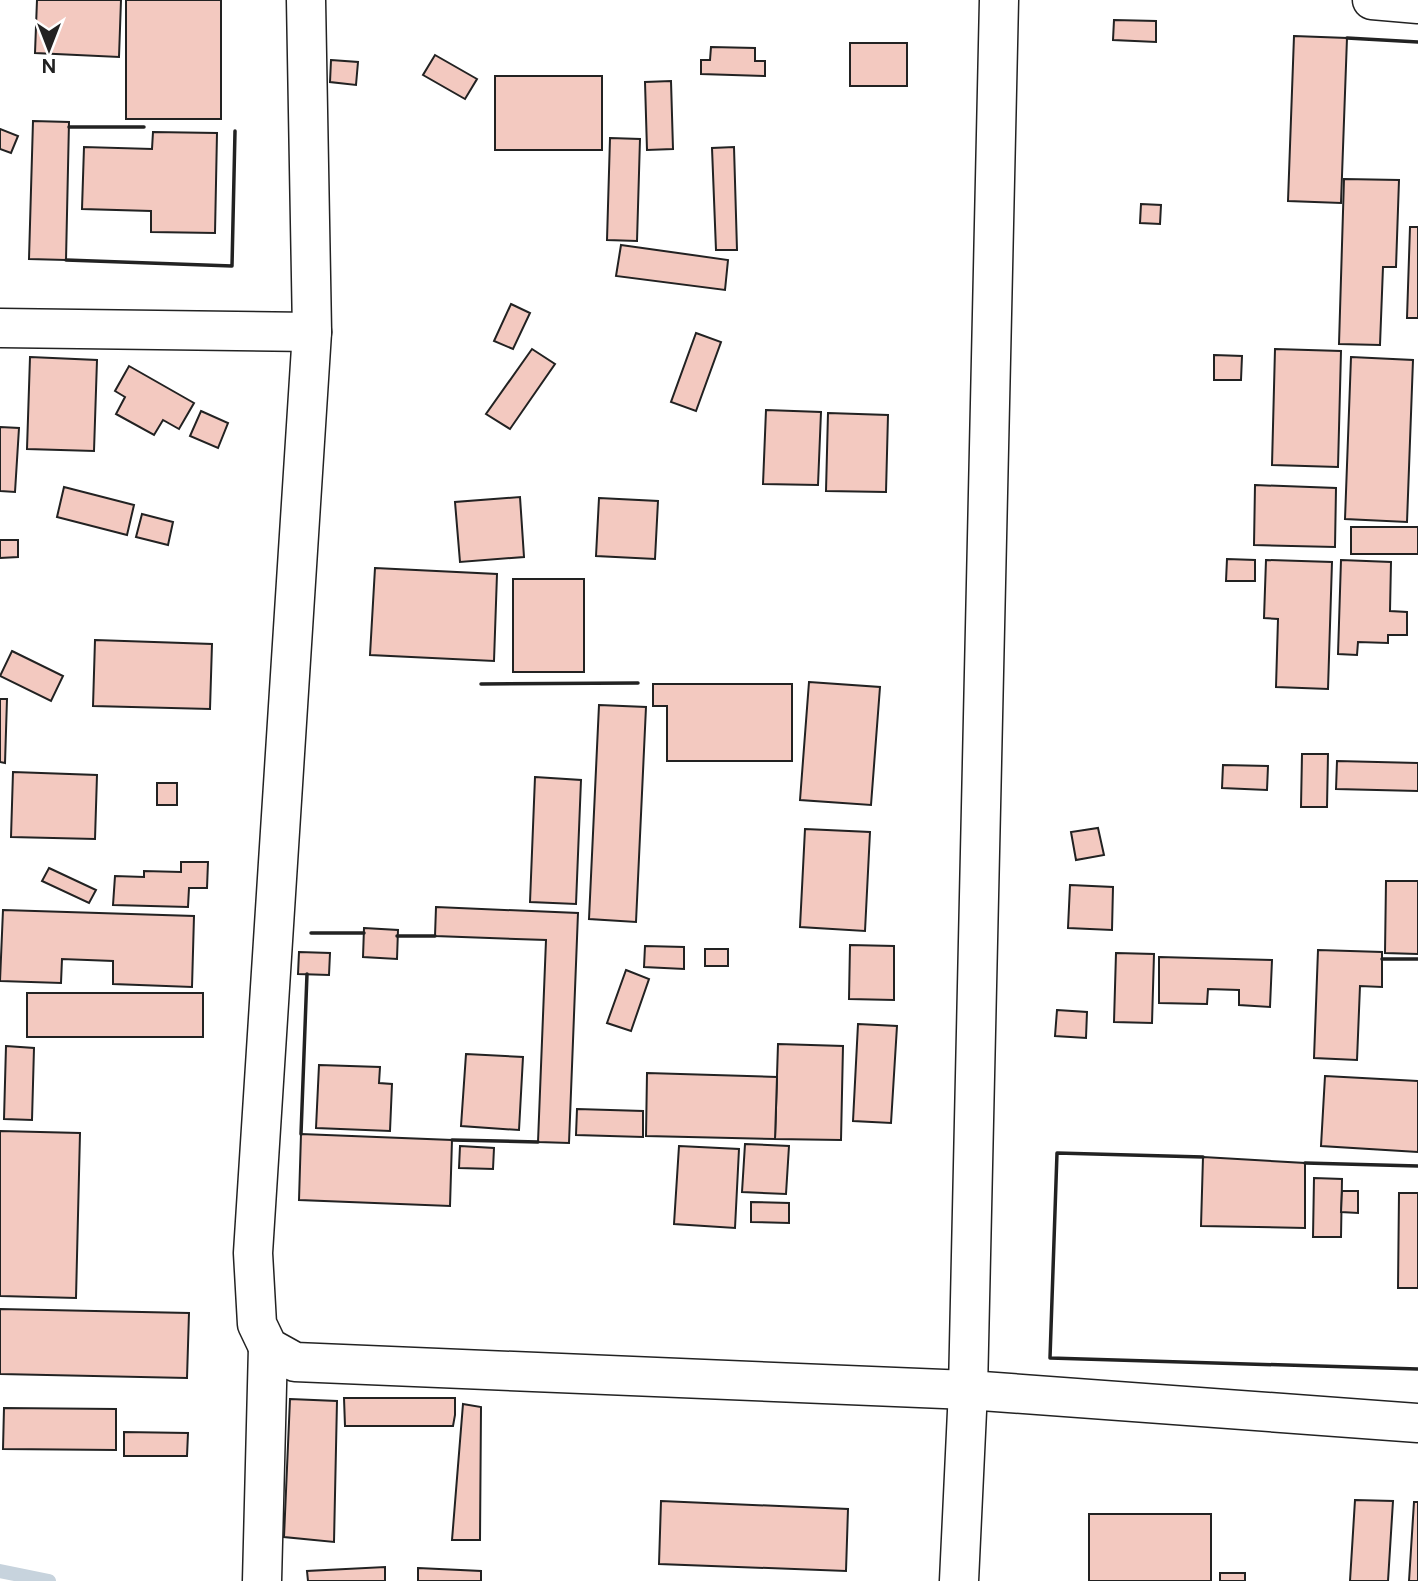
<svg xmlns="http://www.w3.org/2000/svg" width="1418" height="1581" font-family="Figtree,sans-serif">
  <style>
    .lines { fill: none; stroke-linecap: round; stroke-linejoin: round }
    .stream { stroke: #c7d3dd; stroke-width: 14 }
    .building { fill: #f3c9c0; stroke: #222; stroke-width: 2 }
    .street-casing { stroke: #222; stroke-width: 41 }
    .street { stroke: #fff; stroke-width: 38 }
    .wall { stroke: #222; stroke-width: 3.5 }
  </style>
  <rect width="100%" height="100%" fill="#fff"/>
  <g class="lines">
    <path class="stream" d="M0,1571L49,1581"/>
  </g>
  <g class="building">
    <path d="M37,0H121L119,57L35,53Z"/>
    <rect x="126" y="0" width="95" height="119"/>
    <path d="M1114,20L1156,21V42L1113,40Z"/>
    <path d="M1294,36L1347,38L1341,203L1288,201Z"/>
    <rect x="850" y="43" width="57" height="43"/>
    <path d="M711,47L755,48V61H765V76L701,74V60H710Z"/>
    <path d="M435,55L477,79L465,99L423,75Z"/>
    <path d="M331,60L358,62L356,85L330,82Z"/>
    <rect x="495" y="76" width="107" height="74"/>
    <path d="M671,81L673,149L647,150L645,82Z"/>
    <path d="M33,121L69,122L66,260L29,259Z"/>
    <path d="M0,129L18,136L11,153L0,149Z"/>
    <path d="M153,132L217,133L215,233L151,232V211L82,209L84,147L152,149Z"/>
    <path d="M610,138L640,139L637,241L607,240Z"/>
    <path d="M734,147L737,250H716L712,148Z"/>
    <path d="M1344,179L1399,180L1396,267H1383L1380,345L1339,344Z"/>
    <path d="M1141,204L1161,205L1160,224L1140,223Z"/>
    <path d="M1410,227H1418V318H1407Z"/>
    <path d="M621,245L728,260L725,290L616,276Z"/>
    <path d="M511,304L530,313L513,349L494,341Z"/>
    <path d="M696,333L721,342L696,411L671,402Z"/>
    <path d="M532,349L555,364L510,429L486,414Z"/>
    <path d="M1275,349L1341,351L1338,467L1272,465Z"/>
    <path d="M1214,355L1242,356L1241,380H1214Z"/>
    <path d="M30,357L97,360L94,451L27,449Z"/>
    <path d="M1351,357L1413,360L1407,522L1345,519Z"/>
    <path d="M129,366L194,403L179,429L163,420L154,435L116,414L125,397L115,391Z"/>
    <path d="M766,410L821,412L818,485L763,484Z"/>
    <path d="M201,411L228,423L218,448L190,436Z"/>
    <path d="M828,413L888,415L886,492L826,491Z"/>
    <path d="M0,427L19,428L15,492L0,491Z"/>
    <path d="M1255,485L1336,488L1335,547L1254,545Z"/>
    <path d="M64,487L134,505L127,535L57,517Z"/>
    <path d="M520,497L524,557L460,562L455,502Z"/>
    <path d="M599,498L658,501L655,559L596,556Z"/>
    <path d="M142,514L173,522L168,545L136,537Z"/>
    <rect x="1351" y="527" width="67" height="27"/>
    <path d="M0,540H18V557L0,558Z"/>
    <path d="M1227,559L1255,560V581H1226Z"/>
    <path d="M1266,560L1332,562L1328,689L1276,687L1278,619L1264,618Z"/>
    <path d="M1341,560L1391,562L1390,611L1407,612V635H1388V643L1358,642L1357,655L1338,654Z"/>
    <path d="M375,568L497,574L494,661L370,655Z"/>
    <rect x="513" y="579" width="71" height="93"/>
    <path d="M95,640L212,644L210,709L93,706Z"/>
    <path d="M12,651L63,676L51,701L0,676Z"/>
    <path d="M809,682L880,687L871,805L800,800Z"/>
    <path d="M653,684H792V761H667V706H653Z"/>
    <path d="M0,699H7L5,763L0,762Z"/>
    <path d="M599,705L646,707L636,922L589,919Z"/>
    <path d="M1302,754H1328L1327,807H1301Z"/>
    <path d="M1337,761L1418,763V791L1336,789Z"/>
    <path d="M1223,765L1268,766L1267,790L1222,788Z"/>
    <path d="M13,772L97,775L95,839L11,837Z"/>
    <path d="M535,777L581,780L576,904L530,902Z"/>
    <rect x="157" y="783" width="20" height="22"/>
    <path d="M1098,828L1104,855L1076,860L1071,832Z"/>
    <path d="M805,829L870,832L865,931L800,927Z"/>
    <path d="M181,862H208L207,888H189L188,907L113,905L115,876L144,877V871L181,872Z"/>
    <path d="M49,868L96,890L89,903L42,881Z"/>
    <path d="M1386,881H1418V954L1385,953Z"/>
    <path d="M1070,885L1113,887L1112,930L1068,928Z"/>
    <path d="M436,907L578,913L569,1143L538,1142L546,940L435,936Z"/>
    <path d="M3,910L194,916L192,987L113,984V961L62,959L61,983L0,981Z"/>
    <path d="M364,928L398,930L397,959L363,957Z"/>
    <path d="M850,945L894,946V1000L849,999Z"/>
    <path d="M645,946L684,947V969L644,967Z"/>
    <rect x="705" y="949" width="23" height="17"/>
    <path d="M1318,950L1382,952V987L1360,986L1357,1060L1314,1058Z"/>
    <path d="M299,952L330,953L329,975L298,974Z"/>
    <path d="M1116,953L1154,954L1152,1023L1114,1022Z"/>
    <path d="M1159,957L1272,960L1270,1007L1239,1005V990L1208,989L1207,1004L1159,1003Z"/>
    <path d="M626,970L649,979L631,1031L607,1023Z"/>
    <rect x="27" y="993" width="176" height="44"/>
    <path d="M1057,1010L1087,1012L1086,1038L1055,1036Z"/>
    <path d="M858,1024L897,1026L891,1123L853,1121Z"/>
    <path d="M778,1044L843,1046L841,1140L775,1139Z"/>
    <path d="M6,1046L34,1048L32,1120L4,1119Z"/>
    <path d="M466,1054L523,1057L519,1130L461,1126Z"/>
    <path d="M319,1065L380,1067L379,1083L392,1084L390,1131L316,1128Z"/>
    <path d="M647,1073L777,1077L775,1139L646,1136Z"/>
    <path d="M1325,1076L1418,1081V1152L1321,1146Z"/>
    <path d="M577,1109L643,1111V1137L576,1135Z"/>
    <path d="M0,1131L80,1133L76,1298L0,1296Z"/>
    <path d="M301,1134L452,1140L450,1206L299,1200Z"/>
    <path d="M745,1144L789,1146L786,1194L742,1192Z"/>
    <path d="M460,1146L494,1148L493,1169L459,1168Z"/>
    <path d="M679,1146L739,1149L735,1228L674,1224Z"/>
    <path d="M1203,1157L1305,1163V1228L1201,1226Z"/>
    <path d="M1314,1178L1342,1179L1341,1237H1313Z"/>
    <path d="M1342,1191H1358V1213L1341,1212Z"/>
    <path d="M1399,1193H1418V1288H1398Z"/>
    <path d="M751,1202L789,1203V1223L751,1222Z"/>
    <path d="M0,1309L189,1313L187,1378L0,1374Z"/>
    <path d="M344,1398H455V1415L453,1426H345Z"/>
    <path d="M290,1399L337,1401L334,1542L284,1537Z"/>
    <path d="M463,1404L481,1407L480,1540H452Z"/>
    <path d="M4,1408L116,1409V1450L3,1449Z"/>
    <path d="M124,1432L188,1433L187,1456H124Z"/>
    <path d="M1355,1500L1393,1501L1388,1581H1350Z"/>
    <path d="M661,1501L848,1509L846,1571L659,1564Z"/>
    <path d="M1414,1502H1418V1581H1409Z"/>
    <rect x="1089" y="1514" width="122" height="67"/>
    <path d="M385,1567V1581H308L307,1571Z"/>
    <path d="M418,1568L481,1571V1581H418Z"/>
    <rect x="1220" y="1573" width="25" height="8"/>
  </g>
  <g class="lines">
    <g class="street-casing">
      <g id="street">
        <path d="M306,0L312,332L253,1253L257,1324L268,1347L295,1362L968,1390L1418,1423"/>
        <path d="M1372,0L1418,4"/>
        <path d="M0,328L312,332"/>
        <path d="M262,1581L268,1347"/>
        <path d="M959,1581L968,1390L999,0"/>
      </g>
    </g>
    <use href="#street" class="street"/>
    <g class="wall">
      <path d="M1347,38L1418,42"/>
      <path d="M69,127H144"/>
      <path d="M66,260L232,266L235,131"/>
      <path d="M481,684L638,683"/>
      <path d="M311,933H364"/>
      <path d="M397,936H435"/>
      <path d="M1382,959H1418"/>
      <path d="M301,1134L307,974"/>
      <path d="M452,1140L538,1142"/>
      <path d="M1203,1157L1057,1153L1050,1358L1418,1369"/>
      <path d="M1305,1163L1418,1166"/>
    </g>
  </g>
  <g transform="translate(49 49) rotate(180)" stroke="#ffffff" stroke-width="5" paint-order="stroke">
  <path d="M0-5L12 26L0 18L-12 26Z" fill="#222222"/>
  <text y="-10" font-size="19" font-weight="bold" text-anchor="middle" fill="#222222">N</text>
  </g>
</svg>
